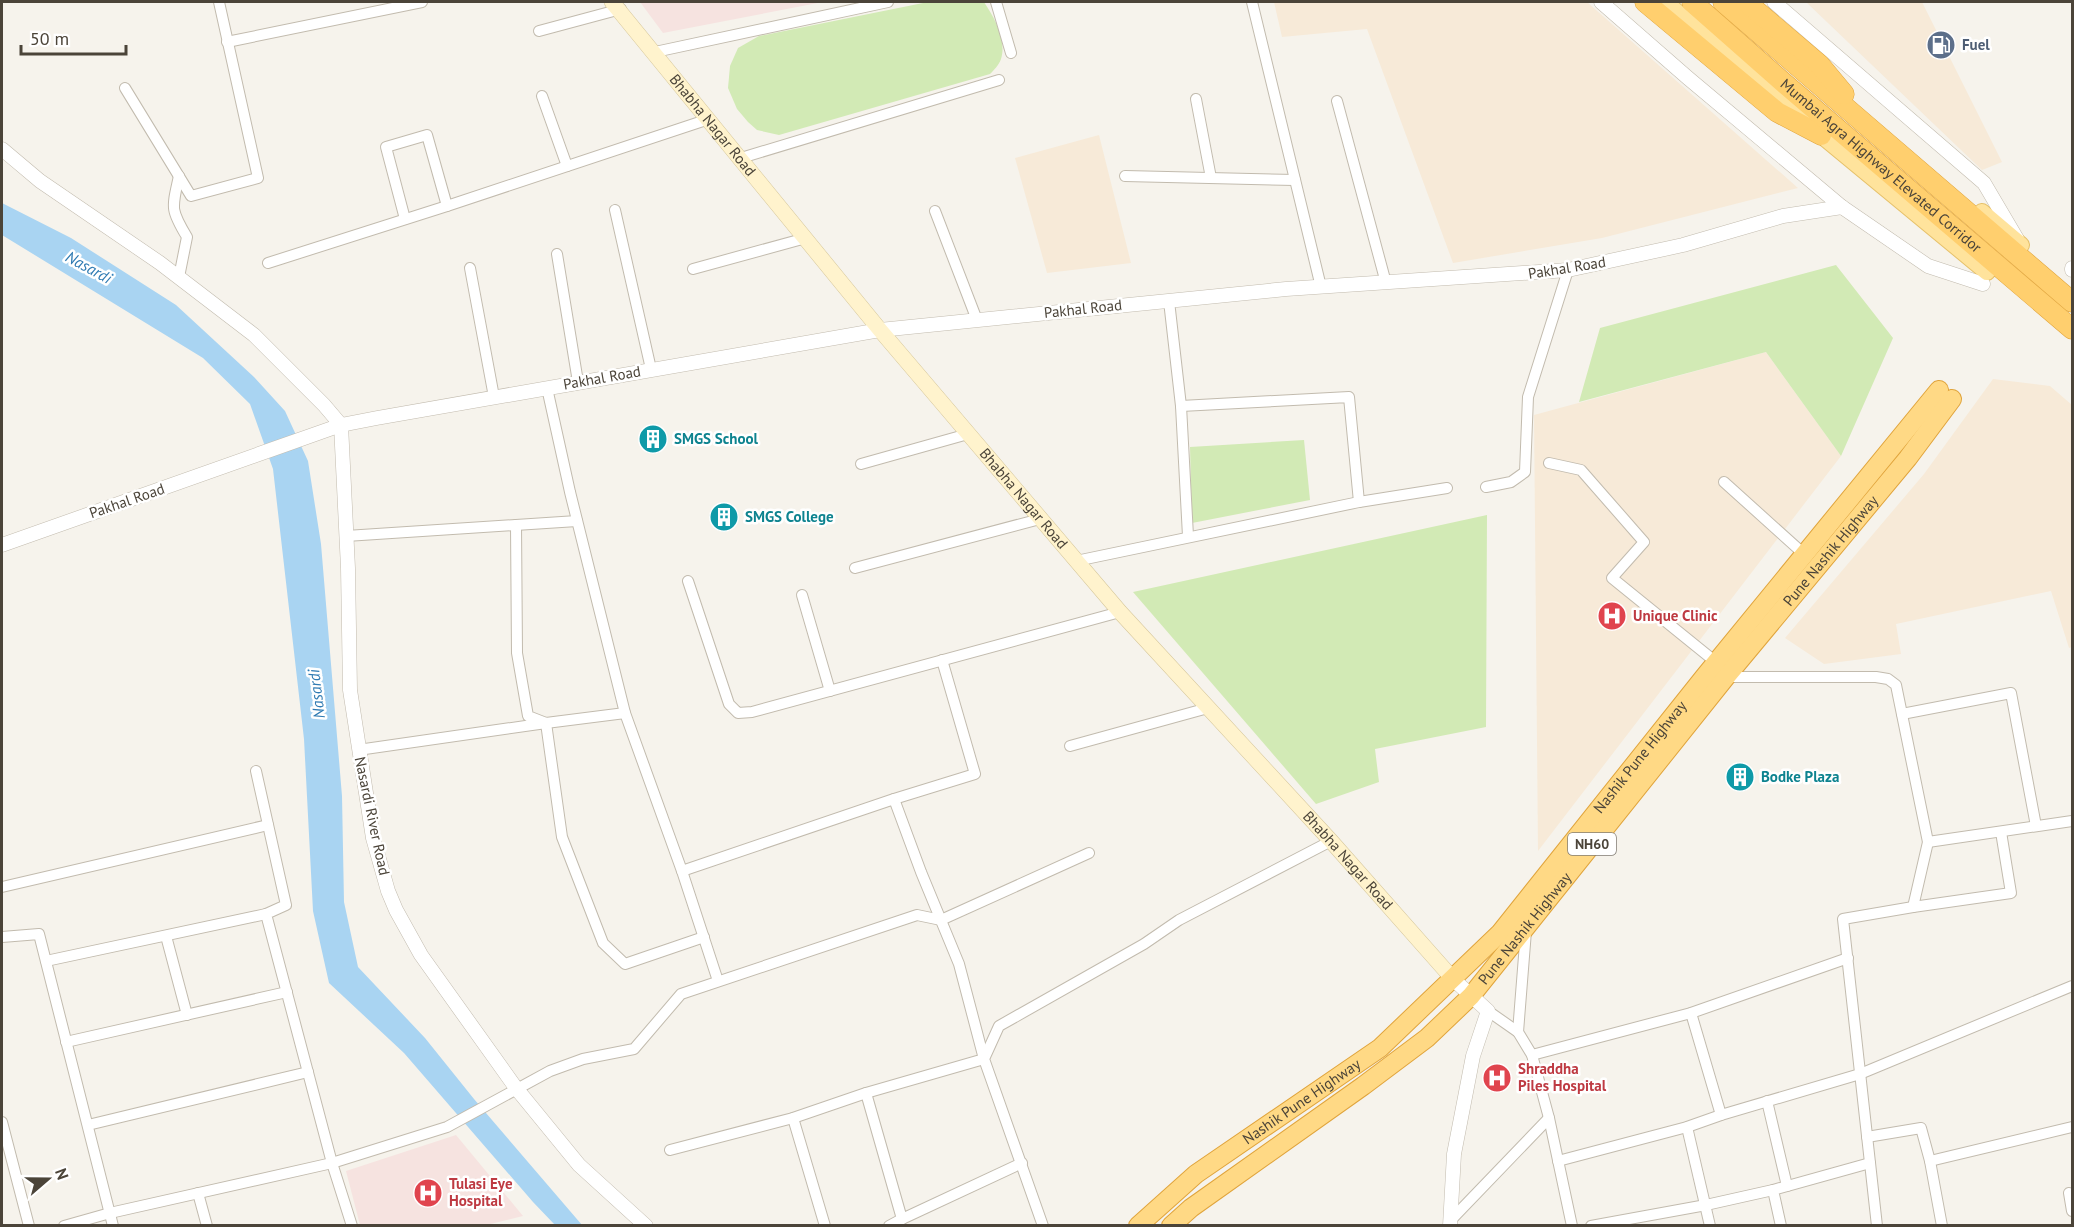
<svg xmlns="http://www.w3.org/2000/svg" width="2074" height="1227" font-family="'PT Sans',sans-serif">
  <style>
    .commercial { fill: #f7ead8 }
    .medical { fill: #f6e3e0 }
    .green { fill: #d2eab5 }
    .water { fill: #a9d4f2 }
    .lines { fill: none; stroke-linecap: round; stroke-linejoin: round }
    .minor-casing { stroke: #c2bbae; stroke-width: 12 }
    .tertiary-casing { stroke: #c2bbae; stroke-width: 15 }
    .secondary-casing { stroke: #d6c79b; stroke-width: 16 }
    .primary-casing { stroke: #e6c16a; stroke-width: 18 }
    .trunk-casing { stroke: #e0a43c; stroke-width: 20 }
    .motorway-casing { stroke: #e0a43c; stroke-width: 21 }
    .minor { stroke: #fff; stroke-width: 10 }
    .tertiary { stroke: #fff; stroke-width: 14 }
    .secondary { stroke: #fff3cd; stroke-width: 15 }
    .primary { stroke: #ffe39c; stroke-width: 16 }
    .trunk { stroke: #ffd985; stroke-width: 18 }
    .motorway { stroke: #ffcf6e; stroke-width: 20 }
    .labels { text-anchor: middle; stroke-width: 5; stroke-linejoin: round; paint-order: stroke }
    .shield { fill: #fff; stroke: #817c74; stroke-width: 1.5 }
    .shield-label { font-size: 14px; font-weight: bold; fill: #4b4439 }
    .service-label { font-size: 15px; font-weight: bold; fill: #4e5e75; stroke: #fff; text-anchor: start }
    .street-label { font-size: 15px; fill: #4b4439; stroke: #fff }
    .culture-label { font-size: 15px; font-weight: bold; fill: #0d838f; stroke: #fff; text-anchor: start }
    .health-label { font-size: 15px; font-weight: bold; fill: #be3a42; stroke: #fff; text-anchor: start }
    .water-label { font-size: 16px; font-style: italic; fill: #2e7ab2; stroke: #fff }
  </style>
  <rect width="100%" height="100%" fill="#f6f3ec"/>
  <g class="commercial">
    <path d="M1274,2H1587L1798,188L1602,238L1453,263L1367,29L1282,37Z"/>
    <path d="M1806,2H1922L2002,162L1982,170Z"/>
    <path d="M1099,135L1131,263L1047,273L1015,158Z"/>
    <path d="M1766,352L1841,456L1538,851L1534,415Z"/>
    <path d="M1993,379L2050,386L2072,405V647L2069,648L2051,591L1896,624L1901,654L1824,664L1785,638L1924,474Z"/>
  </g>
  <g class="medical">
    <path d="M640,2H823L663,33Z"/>
    <path d="M456,1135L523,1216L486,1225H360L346,1171Z"/>
  </g>
  <g class="green">
    <path d="M928,2H984C994,17 1007,40 1001,59C999,65 994,70 990,74L779,135L757,130L748,122L737,109L728,88L730,66L738,48L759,36Z"/>
    <path d="M1836,265L1893,338L1841,456L1766,352L1579,402L1600,328Z"/>
    <path d="M1304,440L1310,500L1192,523L1190,447Z"/>
    <path d="M1487,515L1486,727L1375,749L1379,782L1316,804L1133,592Z"/>
  </g>
  <path class="water" d="M2,203L71,238L176,305L254,377L285,411L308,461L321,544L342,796L344,902L358,967L425,1038L474,1099L582,1225H555L533,1202L404,1053L329,983L313,911L304,739L273,469L250,404L203,358L2,235Z"/>
  <g class="lines">
    <g class="minor-casing">
      <g id="minor">
        <path d="M996,2L1011,53"/>
        <path d="M1252,2L1321,287"/>
        <path d="M539,31L621,9"/>
        <path d="M227,42L422,2"/>
        <path d="M655,52L888,2"/>
        <path d="M125,88L191,196L258,178L219,2"/>
        <path d="M542,96L567,166"/>
        <path d="M1196,99L1211,178"/>
        <path d="M1337,101L1386,283"/>
        <path d="M741,158L999,80"/>
        <path d="M179,176C172,208 170,209 187,237L179,277"/>
        <path d="M1125,176L1295,180"/>
        <path d="M615,210L651,369"/>
        <path d="M935,211L977,320"/>
        <path d="M405,219L386,147L427,135L447,206"/>
        <path d="M557,254L578,382"/>
        <path d="M268,263L447,206L709,119"/>
        <path d="M470,268L494,397"/>
        <path d="M693,269L806,238"/>
        <path d="M1169,301L1181,406L1188,536"/>
        <path d="M547,388L570,492L625,713L682,871L894,799L921,872L959,964L984,1059L866,1093L793,1118L670,1150"/>
        <path d="M1181,406L1349,397L1359,502"/>
        <path d="M1549,463L1581,470L1644,542L1612,578L1717,663"/>
        <path d="M861,464L968,434"/>
        <path d="M1724,482L1805,555"/>
        <path d="M1486,487L1511,482L1525,472L1528,397L1568,270"/>
        <path d="M516,525L517,653L528,716L546,723L625,713"/>
        <path d="M346,536L577,521"/>
        <path d="M1076,561L1359,502L1447,488"/>
        <path d="M855,568L1040,519"/>
        <path d="M688,581L729,704L738,713L752,712L1120,612"/>
        <path d="M802,595L830,691"/>
        <path d="M1726,677H1876L1888,679L1896,685L1928,842L2072,821"/>
        <path d="M1902,714L2011,693L2036,826"/>
        <path d="M1070,746L1208,708"/>
        <path d="M358,750L546,723L562,837L603,943L625,964L704,937"/>
        <path d="M256,771L286,905L266,914L332,1163L352,1226"/>
        <path d="M894,799L975,774L942,660"/>
        <path d="M1928,842L1913,907L2011,893L2001,832"/>
        <path d="M682,871L718,981"/>
        <path d="M2,887L268,825"/>
        <path d="M166,936L187,1015"/>
        <path d="M2,937L39,934L113,1226"/>
        <path d="M46,961L266,914"/>
        <path d="M1488,1011L1518,1032L1532,1055L1549,1118L1572,1226"/>
        <path d="M1691,1013L1721,1115"/>
        <path d="M1518,1032L1526,931"/>
        <path d="M66,1042L287,992"/>
        <path d="M1532,1055L1691,1013L1848,958"/>
        <path d="M866,1093L902,1219L1022,1163"/>
        <path d="M1767,1101L1787,1186"/>
        <path d="M793,1118L825,1226"/>
        <path d="M2,1122L29,1226"/>
        <path d="M88,1125L308,1072"/>
        <path d="M1687,1127L1710,1226"/>
        <path d="M1867,1137L1921,1128L1930,1161"/>
        <path d="M1558,1161L1687,1127L1721,1115L1860,1074L2072,986"/>
        <path d="M198,1193L207,1226"/>
        <path d="M2069,1193L2072,1211"/>
        <path d="M1449,1222L1549,1118"/>
        <path d="M64,1226L110,1213L332,1163L447,1127L550,1071L583,1059L634,1049L681,994L917,915L941,920L1089,853"/>
        <path d="M889,1226L902,1219"/>
        <path d="M1043,1226L984,1059L999,1026L1144,944L1179,920L1331,841"/>
        <path d="M1591,1226L1706,1205L1773,1190"/>
        <path d="M1781,1226L1773,1190L1870,1163"/>
        <path d="M1877,1226L1843,919L1913,907"/>
        <path d="M1942,1226L1930,1161L2072,1127"/>
      </g>
    </g>
    <g class="tertiary-casing">
      <g id="tertiary">
        <path d="M1601,2L1688,78L1842,207L1928,266L1983,284"/>
        <path d="M1774,2L1984,183L2017,239"/>
        <path d="M2,149L40,181L160,263L254,335L324,405L341,425L348,568L350,690L373,838L388,891L396,910L421,955L516,1088L579,1165L646,1226"/>
        <path d="M2072,270V268"/>
        <path d="M2,545L341,425L377,418L880,330L1286,289L1568,270L1683,245L1783,216L1842,207"/>
        <path d="M1450,1226L1454,1154L1473,1056L1488,1011L1453,979"/>
      </g>
    </g>
    <g class="secondary-casing">
      <g id="secondary">
        <path id="s1" d="M612,2L880,330L1120,612L1331,841L1453,979"/>
      </g>
    </g>
    <g class="primary-casing">
      <g id="primary">
        <path d="M1665,2L1821,135L1987,272"/>
        <path d="M1982,212L2021,245"/>
      </g>
    </g>
    <g class="trunk-casing">
      <g id="trunk">
        <path id="s2" d="M1138,1226L1196,1174L1380,1048L1500,933L1704,677L1939,390"/>
        <path id="s3" d="M1171,1226L1191,1208L1363,1086L1427,1038L1471,996L1726,677L1908,458L1952,399"/>
      </g>
    </g>
    <g class="motorway-casing">
      <g id="motorway">
        <path d="M1645,2L1777,112L1821,135"/>
        <path id="s4" d="M1692,2L1785,84L2072,329"/>
        <path d="M1723,2L2072,302"/>
        <path d="M1746,2L1819,64L1844,94"/>
      </g>
    </g>
    <use href="#minor" class="minor"/>
    <use href="#tertiary" class="tertiary"/>
    <use href="#secondary" class="secondary"/>
    <use href="#primary" class="primary"/>
    <use href="#trunk" class="trunk"/>
    <use href="#motorway" class="motorway"/>
  </g>
  <defs>
    <g id="fuel-disc" transform="scale(1.5)"><circle r="9.5" fill="#5c6f8a" stroke="#fff"/><path d="M-5.5-6h7V0h2V4h1.3V-2.5L3-4.5l.8-.8L6-3V5H2.5V1h-1V6h-7ZM-4.2-4.7v3.2H.2V-4.7Z" fill="#fff"/></g>
    <g id="building-disc" transform="scale(1.5)"><circle r="9.5" fill="#0f9aa8" stroke="#fff"/><path d="M-4-6H4V6H1V3H-1V6H-4ZM-2.5-4.3h1.7v1.8h-1.7ZM.8-4.3h1.7v1.8H.8ZM-2.5-1h1.7V.8h-1.7ZM.8-1h1.7V.8H.8Z" fill="#fff"/></g>
    <g id="hospital-disc" transform="scale(1.5)"><circle r="9.5" fill="#e0444e" stroke="#fff"/><path d="M-5-5h3v3.5h4V-5h3V5h-3V1.5h-4V5h-3Z" fill="#fff"/></g>
  </defs>
  <g fill-rule="evenodd">
    <use href="#fuel-disc" x="1941" y="45"/>
    <use href="#building-disc" x="653" y="439"/>
    <use href="#building-disc" x="724" y="517"/>
    <use href="#hospital-disc" x="1612" y="616"/>
    <use href="#building-disc" x="1740" y="777"/>
    <use href="#hospital-disc" x="1497" y="1078"/>
    <use href="#hospital-disc" x="428" y="1193"/>
  </g>
  <g class="labels">
    <rect class="shield" x="1568" y="833" width="48" height="22" rx="4.5"/>
    <g class="shield-label">
      <text x="1592" y="849">NH60</text>
    </g>
    <g class="service-label">
      <text x="1962" y="50">Fuel</text>
    </g>
    <g class="street-label">
      <text dy="5" stroke="none"><textPath href="#s1" startOffset="159">Bhabha Nagar Road</textPath></text>
      <text dy="5" stroke="none"><textPath href="#s4" startOffset="250">Mumbai Agra Highway Elevated Corridor</textPath></text>
      <text transform="translate(1567 268) rotate(-9)" y="5">Pakhal Road</text>
      <text transform="translate(1083 309) rotate(-6)" y="5">Pakhal Road</text>
      <text transform="translate(602 378) rotate(-10)" y="5">Pakhal Road</text>
      <text dy="5" stroke="none"><textPath href="#s1" startOffset="645">Bhabha Nagar Road</textPath></text>
      <text transform="translate(127 501) rotate(-19)" y="5">Pakhal Road</text>
      <text dy="5" stroke="none"><textPath href="#s3" startOffset="951">Pune Nashik Highway</textPath></text>
      <text dy="5" stroke="none"><textPath href="#s2" startOffset="692">Nashik Pune Highway</textPath></text>
      <text transform="translate(372 816) rotate(78)" y="5">Nasardi River Road</text>
      <text dy="5" stroke="none"><textPath href="#s1" startOffset="1131">Bhabha Nagar Road</textPath></text>
      <text dy="5" stroke="none"><textPath href="#s3" startOffset="465">Pune Nashik Highway</textPath></text>
      <text dy="5" stroke="none"><textPath href="#s2" startOffset="206">Nashik Pune Highway</textPath></text>
    </g>
    <g class="culture-label">
      <text x="674" y="444">SMGS School</text>
      <text x="745" y="522">SMGS College</text>
      <text x="1761" y="782">Bodke Plaza</text>
    </g>
    <g class="health-label">
      <text x="1633" y="621">Unique Clinic</text>
      <text x="1518" y="1074">Shraddha<tspan x="1518" dy="17">Piles Hospital</tspan></text>
      <text x="449" y="1189">Tulasi Eye<tspan x="449" dy="17">Hospital</tspan></text>
    </g>
    <g class="water-label">
      <text transform="translate(89 267) rotate(29)" y="6">Nasardi</text>
      <text transform="translate(316 694) rotate(-97)" y="6">Nasardi</text>
    </g>
  </g>
  <rect width="2074" height="1227" fill="none" stroke="#4b4439" stroke-width="6"/>
  <g transform="translate(48 1179) rotate(70)" stroke="#ffffff" stroke-width="4.5" paint-order="stroke">
  <path d="M0-4.5L10 22L0 15L-10 22Z" fill="#4b4439"/>
  <text y="-9" font-size="16" font-weight="bold" text-anchor="middle" fill="#4b4439">N</text>
  </g>
  <path d="M21 45v9h105v-9" fill="none" stroke="#4b4439" stroke-width="3"/>
  <text x="30" y="45" font-size="18" fill="#4b4439" stroke="#ffffff" stroke-width="4.5" paint-order="stroke">50 m</text>
</svg>
